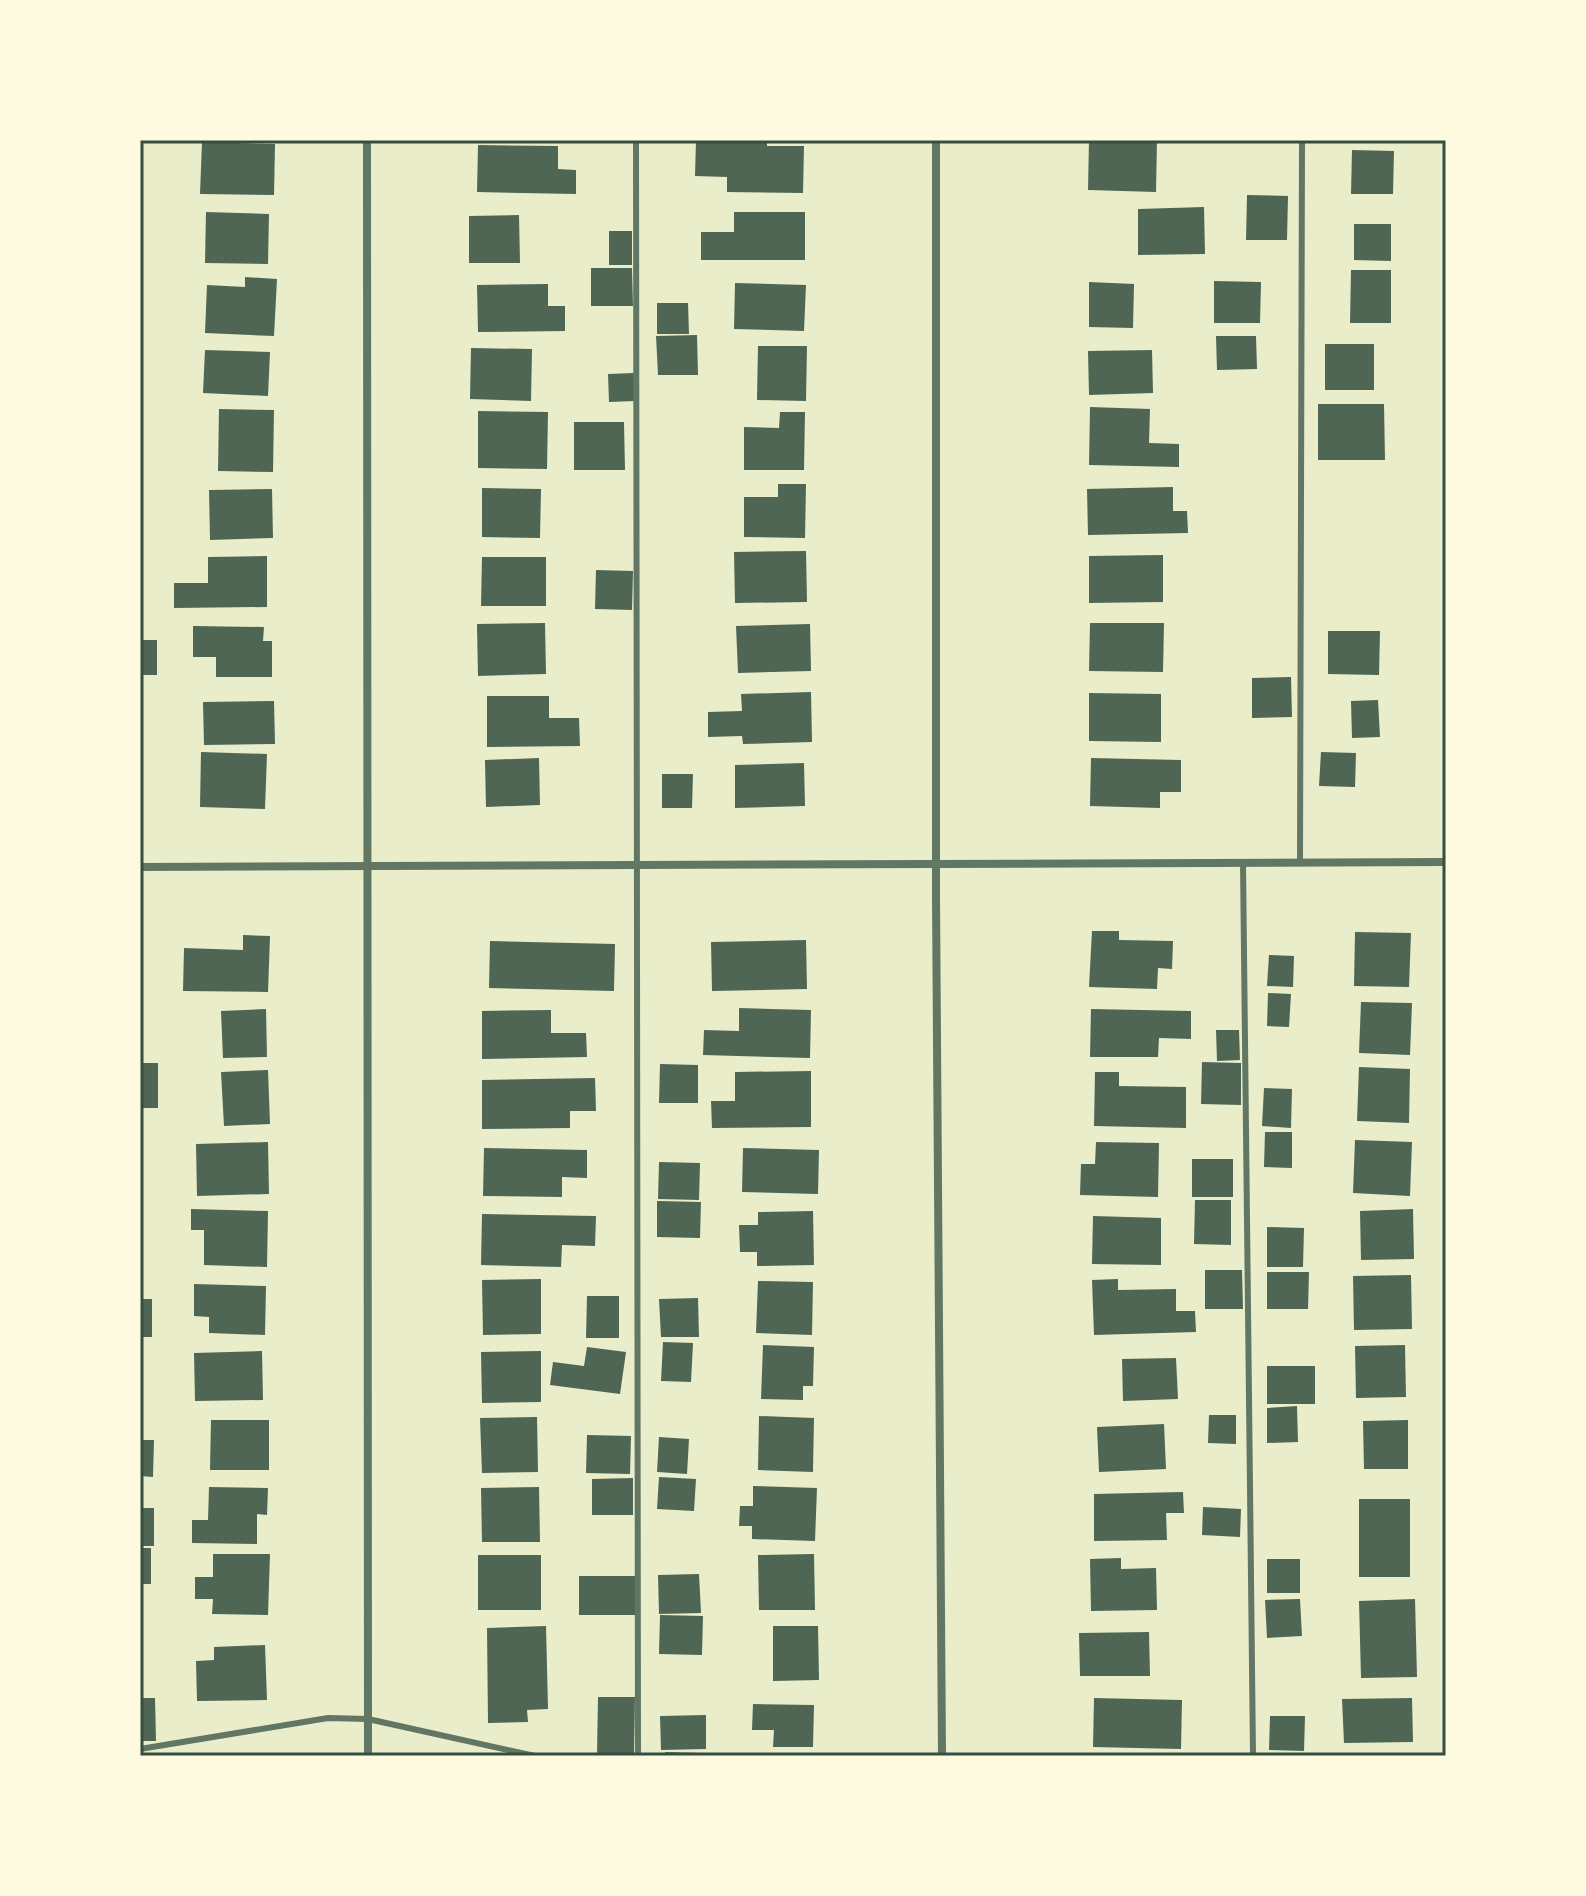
<svg xmlns="http://www.w3.org/2000/svg" width="1586" height="1896" font-family="'Titillium Web',sans-serif">
  <style>
    .building { fill: #4f6655 }
    .lines { fill: none; stroke-linecap: round; stroke-linejoin: round }
    .service { stroke: #617663; stroke-width: 6 }
    .minor { stroke: #617663; stroke-width: 8 }
    .neatline { fill: none; stroke: #344e41; stroke-width: 3 }
  </style>
  <rect width="100%" height="100%" fill="#e9edc9"/>
  <g class="building">
    <path d="M696,140H767V146H804L803,193L727,192V177L695,176Z"/>
    <path d="M1089,140H1157L1156,192L1088,190Z"/>
    <path d="M202,142L275,144L274,195L200,194Z"/>
    <path d="M478,145L558,146V169L576,170V194L477,192Z"/>
    <path d="M1352,150L1394,151L1393,194H1351Z"/>
    <path d="M1247,195L1288,196L1287,240H1246Z"/>
    <path d="M1204,207L1205,254L1138,255V209Z"/>
    <path d="M206,212L269,214L268,264L205,263Z"/>
    <path d="M734,212H805V260H701V232H734Z"/>
    <path d="M519,215L520,263H469V216Z"/>
    <path d="M1354,224H1391V261L1354,260Z"/>
    <rect x="609" y="231" width="23" height="34"/>
    <path d="M591,268H632L633,306H591Z"/>
    <path d="M1351,270H1391V323H1350Z"/>
    <path d="M245,277L277,279L274,336L205,333L207,285L245,287Z"/>
    <path d="M1214,281L1261,282L1260,323H1214Z"/>
    <path d="M1089,282L1134,284L1133,328L1089,327Z"/>
    <path d="M735,283L806,285L804,331L734,329Z"/>
    <path d="M548,284V306H565V331L478,332L477,285Z"/>
    <path d="M657,303H688L689,334H657Z"/>
    <path d="M697,335L698,375H658L656,336Z"/>
    <path d="M1216,336H1256L1257,369L1217,370Z"/>
    <rect x="1325" y="344" width="49" height="46"/>
    <path d="M758,346H807L806,401L757,400Z"/>
    <path d="M471,348L532,349L531,401L470,399Z"/>
    <path d="M205,350L270,352L268,396L203,393Z"/>
    <path d="M1152,350L1153,393L1089,395L1088,351Z"/>
    <path d="M634,373L635,401L609,402L608,374Z"/>
    <path d="M1318,404H1384L1385,460H1318Z"/>
    <path d="M1090,407L1150,409L1149,443L1179,444V467L1089,465Z"/>
    <path d="M219,409L274,410L273,472L218,471Z"/>
    <path d="M478,411L548,412L547,469L478,468Z"/>
    <path d="M780,412H805L804,470H744V427L779,428Z"/>
    <path d="M574,422H624L625,470H574Z"/>
    <path d="M778,484H806L805,538L744,537V497H778Z"/>
    <path d="M1173,487V511H1187L1188,533L1088,535L1087,489Z"/>
    <path d="M482,488L541,489L540,538L482,537Z"/>
    <path d="M272,489L273,538L210,540L209,490Z"/>
    <path d="M806,551L807,602L735,603L734,552Z"/>
    <path d="M1163,555V602L1089,603V556Z"/>
    <path d="M267,556V607L174,608V583H208V557Z"/>
    <path d="M482,557H546V606H481Z"/>
    <path d="M596,570L633,571L632,610L595,609Z"/>
    <path d="M545,623L546,674L478,676L477,624Z"/>
    <path d="M1090,623H1164L1163,672L1089,671Z"/>
    <path d="M810,624L811,671L738,673L736,626Z"/>
    <path d="M193,626L264,627L263,641H272V677H216V657H193Z"/>
    <path d="M1328,631H1380L1379,675L1328,674Z"/>
    <rect x="140" y="640" width="17" height="35"/>
    <path d="M1291,677L1292,717L1252,718V678Z"/>
    <path d="M811,692L812,742L743,744L742,736L708,737V712L742,711L741,694Z"/>
    <path d="M1089,693L1161,694V742L1089,741Z"/>
    <path d="M487,696H549V718H579L580,746L487,747Z"/>
    <path d="M1378,700L1380,737L1352,738L1351,701Z"/>
    <path d="M274,701L275,744L204,745L203,702Z"/>
    <path d="M201,752L267,754L265,809L200,807Z"/>
    <path d="M1321,752L1356,753L1355,787L1319,786Z"/>
    <path d="M539,758L540,805L486,807L485,760Z"/>
    <path d="M1091,758L1181,760V792H1160V808L1090,806Z"/>
    <path d="M804,763L805,806L735,808V765Z"/>
    <path d="M662,774H693L692,808H662Z"/>
    <path d="M1092,931H1119V940L1173,941L1172,969L1158,968L1157,989L1089,987Z"/>
    <path d="M1355,932L1411,933L1409,987L1354,986Z"/>
    <path d="M243,935L270,936L268,992L183,991L184,948L243,950Z"/>
    <path d="M806,940L807,989L712,991L711,942Z"/>
    <path d="M490,941L615,944L614,991L489,988Z"/>
    <path d="M1269,955L1294,956L1293,987L1267,986Z"/>
    <path d="M1268,993L1291,994L1289,1027L1267,1026Z"/>
    <path d="M1361,1002L1412,1003L1410,1055L1359,1053Z"/>
    <path d="M739,1008L811,1010L810,1058L703,1055L704,1030L739,1031Z"/>
    <path d="M266,1009L267,1057L223,1058L221,1011Z"/>
    <path d="M1091,1009L1191,1011V1039L1159,1038L1158,1057H1090Z"/>
    <path d="M551,1010V1033H586L587,1057L482,1059V1011Z"/>
    <path d="M1216,1030H1239L1240,1060L1217,1061Z"/>
    <path d="M1202,1062L1241,1063V1105L1201,1104Z"/>
    <rect x="140" y="1063" width="18" height="45"/>
    <path d="M660,1064L698,1065V1103H659Z"/>
    <path d="M1359,1067L1410,1069L1409,1123L1357,1121Z"/>
    <path d="M268,1070L270,1124L224,1126L221,1072Z"/>
    <path d="M811,1071V1127L712,1128L711,1101H735V1072Z"/>
    <path d="M1095,1072H1119V1086L1186,1087V1128L1094,1126Z"/>
    <path d="M595,1078L596,1111H570V1128L482,1129V1080Z"/>
    <path d="M1264,1088L1292,1089L1291,1128L1262,1126Z"/>
    <path d="M1265,1132H1292V1168L1264,1167Z"/>
    <path d="M1355,1140L1412,1142L1410,1196L1353,1193Z"/>
    <path d="M268,1142L269,1194L197,1196L196,1144Z"/>
    <path d="M1096,1142L1159,1143L1158,1197L1080,1195L1081,1164H1095Z"/>
    <path d="M484,1148L587,1150V1178L562,1177V1197L483,1196Z"/>
    <path d="M743,1148L819,1150L818,1194L742,1192Z"/>
    <rect x="1192" y="1159" width="41" height="38"/>
    <path d="M659,1162L700,1163L699,1200L658,1199Z"/>
    <path d="M1195,1200H1231V1245L1194,1244Z"/>
    <path d="M657,1201L701,1202L700,1238L657,1237Z"/>
    <path d="M191,1209L268,1211L267,1267L204,1265V1230H191Z"/>
    <path d="M1413,1209L1414,1259L1361,1260L1360,1211Z"/>
    <path d="M813,1211L814,1265L757,1266V1252H740L739,1225H758V1212Z"/>
    <path d="M482,1214L596,1216L595,1246L562,1245L561,1267L481,1265Z"/>
    <path d="M1093,1216L1161,1218V1265L1092,1264Z"/>
    <path d="M1267,1227L1304,1228L1303,1267H1267Z"/>
    <path d="M1205,1270H1242L1243,1309H1205Z"/>
    <path d="M1267,1272H1309L1308,1309H1267Z"/>
    <path d="M1411,1275L1412,1329L1354,1330L1353,1276Z"/>
    <path d="M541,1279V1334L483,1335L482,1280Z"/>
    <path d="M1118,1279V1290L1176,1289V1311H1195L1196,1332L1094,1335L1092,1280Z"/>
    <path d="M758,1281L813,1282L812,1335L756,1333Z"/>
    <path d="M194,1284L266,1286L265,1335L209,1333V1317L194,1316Z"/>
    <path d="M587,1296H619V1338H586Z"/>
    <path d="M698,1298L699,1337H661L659,1299Z"/>
    <rect x="140" y="1299" width="12" height="38"/>
    <path d="M663,1342L693,1343L691,1382L661,1381Z"/>
    <path d="M763,1345L814,1347L813,1386H803V1400L761,1399Z"/>
    <path d="M1405,1345L1406,1397L1356,1398L1355,1346Z"/>
    <path d="M587,1347L626,1352L620,1394L550,1385L553,1362L584,1366Z"/>
    <path d="M262,1351L263,1400L195,1401L194,1353Z"/>
    <path d="M541,1351V1402L482,1403L481,1352Z"/>
    <path d="M1176,1358L1178,1399L1123,1401L1122,1359Z"/>
    <rect x="1267" y="1366" width="48" height="38"/>
    <path d="M1297,1406L1298,1442L1267,1443V1408Z"/>
    <path d="M1209,1415H1236V1444L1208,1443Z"/>
    <path d="M759,1416L814,1418L813,1472L758,1470Z"/>
    <path d="M537,1417L538,1472L482,1473L480,1418Z"/>
    <path d="M211,1420H269V1470H210Z"/>
    <path d="M1408,1420V1469H1364L1363,1421Z"/>
    <path d="M1164,1424L1166,1469L1099,1472L1097,1427Z"/>
    <path d="M587,1435L631,1436L630,1474L586,1473Z"/>
    <path d="M659,1437L689,1439L687,1474L657,1472Z"/>
    <path d="M140,1440H154L153,1477L140,1476Z"/>
    <path d="M659,1477L696,1479L694,1511L657,1509Z"/>
    <path d="M633,1478V1515H592V1479Z"/>
    <path d="M753,1486L817,1488L815,1541L752,1539V1526H739L740,1506H753Z"/>
    <path d="M209,1487L268,1488L267,1515L257,1514V1544L192,1543V1520H208Z"/>
    <path d="M539,1487L540,1542H482L481,1488Z"/>
    <path d="M1183,1492L1184,1513H1166L1167,1540L1094,1541V1494Z"/>
    <rect x="1359" y="1499" width="51" height="78"/>
    <path d="M1203,1507L1241,1509L1240,1537L1202,1535Z"/>
    <rect x="140" y="1508" width="14" height="38"/>
    <rect x="140" y="1548" width="11" height="36"/>
    <path d="M213,1554H270L268,1615L212,1614L213,1599H195V1577H213Z"/>
    <path d="M814,1554L815,1610H759L758,1555Z"/>
    <rect x="478" y="1555" width="63" height="55"/>
    <path d="M1121,1558V1569L1156,1568L1157,1610L1091,1611L1090,1559Z"/>
    <rect x="1267" y="1559" width="33" height="34"/>
    <path d="M699,1574L701,1613L659,1614L658,1575Z"/>
    <rect x="579" y="1576" width="56" height="39"/>
    <path d="M1300,1599L1302,1636L1267,1638L1265,1600Z"/>
    <path d="M1415,1599L1417,1677L1361,1678L1359,1601Z"/>
    <path d="M660,1615L703,1616L702,1655L659,1654Z"/>
    <path d="M546,1626L548,1709L527,1710L528,1722L488,1723L487,1628Z"/>
    <path d="M773,1626H818L819,1680L773,1681Z"/>
    <path d="M1149,1632L1150,1676H1080L1079,1633Z"/>
    <path d="M265,1645L267,1700L197,1701L196,1661L214,1660V1647Z"/>
    <path d="M598,1697H635L634,1755L597,1754Z"/>
    <path d="M140,1698H155L156,1741H140Z"/>
    <path d="M1094,1698L1182,1700L1181,1749L1093,1747Z"/>
    <path d="M1412,1698L1413,1742L1344,1743L1342,1699Z"/>
    <path d="M753,1704L814,1705L813,1747H773L774,1730H752Z"/>
    <path d="M706,1715V1749L661,1750L660,1716Z"/>
    <path d="M1270,1716H1305L1304,1751L1269,1750Z"/>
    <path d="M665,1752L701,1753V1756H665Z"/>
  </g>
  <g class="lines">
    <g class="service">
      <path d="M636,140L638,1756"/>
      <path d="M1243,862L1253,1756"/>
      <path d="M1300,863L1302,140"/>
      <path d="M140,1749L328,1718L368,1719L535,1756"/>
    </g>
    <g class="minor">
      <path d="M367,140L368,1756"/>
      <path d="M936,140V897L942,1756"/>
      <path d="M140,867L1446,862"/>
    </g>
  </g>
  <rect width="1586" height="1896" fill="none" stroke="#fefae0" stroke-width="284"/>
  <rect x="142" y="142" width="1302" height="1612" class="neatline"/>
</svg>
